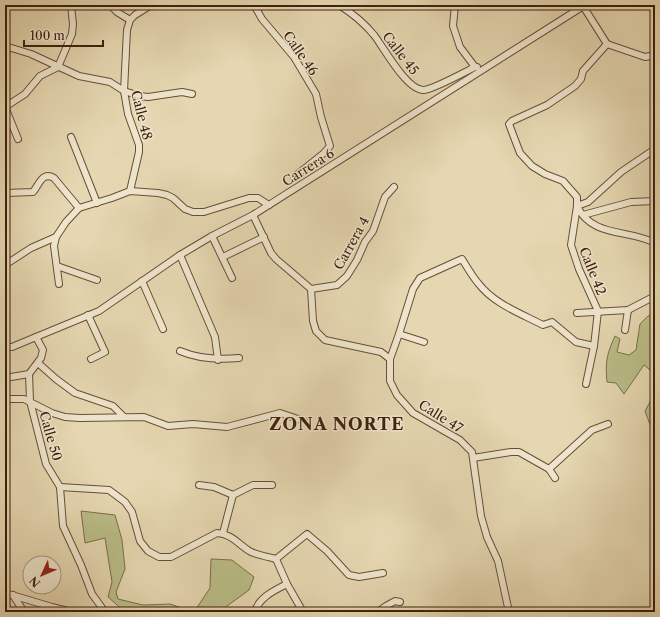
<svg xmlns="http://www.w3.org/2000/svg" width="660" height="617" font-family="'Libre Caslon Text',serif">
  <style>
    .green { fill: #babd88; stroke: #7c6e4b }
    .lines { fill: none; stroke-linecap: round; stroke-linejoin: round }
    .street-casing { stroke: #684e37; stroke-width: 8 }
    .street { stroke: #eee5cc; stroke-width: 6 }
    .labels { text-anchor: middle; stroke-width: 3; stroke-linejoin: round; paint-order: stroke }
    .street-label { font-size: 13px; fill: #3e200e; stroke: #eee5cc }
    .district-label { font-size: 17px; font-weight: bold; letter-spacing: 1px; fill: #3e200e; stroke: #eee5cc }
  </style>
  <rect width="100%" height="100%" fill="#e5d7b1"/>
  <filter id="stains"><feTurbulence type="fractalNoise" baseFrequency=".005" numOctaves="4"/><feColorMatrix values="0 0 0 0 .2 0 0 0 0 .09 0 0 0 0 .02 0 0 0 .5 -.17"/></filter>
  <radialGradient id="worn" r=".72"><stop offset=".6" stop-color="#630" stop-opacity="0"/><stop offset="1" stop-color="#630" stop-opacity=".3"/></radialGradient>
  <g class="green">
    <path d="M655,313V374L644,365L624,394L616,383L607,382C605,361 607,354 615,336L620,339L617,352L629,355L636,350L640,324L648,316Z"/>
    <path d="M655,393V438L645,411Z"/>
    <path d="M81,511L115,515L122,540L125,569L116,592L118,599L143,605L170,604L194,612L210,588L211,559L232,560L254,577L249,590L227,606L226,612H125L108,597L112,582L105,538L85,543Z"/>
  </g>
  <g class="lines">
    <g class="street-casing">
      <g id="street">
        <path d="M110,5L117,12L130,20"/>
        <path d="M254,5L262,19L294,57L316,94L321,117L330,146L324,153L294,177"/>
        <path d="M339,5C352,13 364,23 374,35C384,48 407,91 424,90C434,89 465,72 475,67"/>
        <path d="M455,5L453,26L460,47L475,67H477"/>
        <path d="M583,6L607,44"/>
        <path d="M5,46L31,54L79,76L110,82L124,91L140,96L148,97L182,92L192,94"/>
        <path d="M5,98L6,103L5,107L18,139"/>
        <path d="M5,107L25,94L40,76L58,67L72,34L73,24L71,5"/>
        <path d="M71,137L97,203"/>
        <path d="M655,149L621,172L588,202L577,206C592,238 629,229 655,243"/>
        <path d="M130,191L139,152V145L128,114L124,91L127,30L130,20L135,15L151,5"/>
        <path d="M5,193L33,192C39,185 42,171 54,178L79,208"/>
        <path d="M253,215L271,253L276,259L311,289L313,321L316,331L325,340L381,352L390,359V381L397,395L413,413L460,440L472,452L481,516L487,537L498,561L509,612"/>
        <path d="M583,215L631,202L655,201"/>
        <path d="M212,236L232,278"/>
        <path d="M180,255L215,337L218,360"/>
        <path d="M225,256L264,237"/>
        <path d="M5,265L31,248L56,237"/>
        <path d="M57,266L97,280"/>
        <path d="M142,281L163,329"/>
        <path d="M59,284L54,246L56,237L66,222L79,208L112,198L130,191L158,193L167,195L173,198L185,209L193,212H204L249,198H258L269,205"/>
        <path d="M311,289L337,285L347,276L357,260L365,242L373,231L385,197L394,187"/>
        <path d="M577,313L628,310L655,296"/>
        <path d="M88,315L105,352L91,359"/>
        <path d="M625,330L628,310"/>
        <path d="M399,334L424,342"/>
        <path d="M5,347H12L36,337L99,311L180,255L212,236L253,215L585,5"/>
        <path d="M180,351C199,359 218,360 239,358"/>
        <path d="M390,359L399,334L413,289L420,278L462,259C467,267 472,276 478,283C494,304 520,313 543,325L552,322L576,342L594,346"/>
        <path d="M38,363L56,379L75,393L113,406L124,417"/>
        <path d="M29,374L30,401L46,464L60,487L63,526L81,565L92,594L105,612"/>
        <path d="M5,378L29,374L41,358L43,350L36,337"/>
        <path d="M586,384L594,346L598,311L579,269L571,245L577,206V197L563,181L545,174L532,166L520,153L509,124L512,121L547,105L575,86L581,79L583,71L607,44L645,57L655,55"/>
        <path d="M5,399H24L52,413L65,417L80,418L144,417L168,426L193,424L227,427L280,413L304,421"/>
        <path d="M473,458L511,452H519L549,469L555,478"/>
        <path d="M549,469L592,430L608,424"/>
        <path d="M199,485L214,487L233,495"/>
        <path d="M60,487L109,490L125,502L132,512L140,541L148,551L159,557H171L217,533C232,534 239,545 251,552C258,555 268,557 276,559"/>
        <path d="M233,495L253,485H272"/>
        <path d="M223,533L233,495"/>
        <path d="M276,559L307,534L327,551L349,575L359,577L383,573"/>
        <path d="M276,559L287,584L303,612"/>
        <path d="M5,593L52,607L72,612"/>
        <path d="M13,595L24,612"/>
        <path d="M255,612C258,598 275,590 287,584"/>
        <path d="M378,612L386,606L395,601L400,602"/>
      </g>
    </g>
    <use href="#street" class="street"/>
  </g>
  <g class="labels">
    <g class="street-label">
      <text transform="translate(301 53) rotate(55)" y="5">Calle 46</text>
      <text transform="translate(401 53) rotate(52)" y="5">Calle 45</text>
      <text transform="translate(142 115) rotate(76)" y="5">Calle 48</text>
      <text transform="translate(308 167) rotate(-32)" y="5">Carrera 6</text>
      <text transform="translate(351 243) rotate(-61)" y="5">Carrera 4</text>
      <text transform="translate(593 271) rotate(68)" y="5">Calle 42</text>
      <text transform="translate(441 416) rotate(32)" y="5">Calle 47</text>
      <text transform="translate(51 436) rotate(74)" y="5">Calle 50</text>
    </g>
    <g class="district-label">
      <text x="337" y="430">ZONA NORTE</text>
    </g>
  </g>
  <rect width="660" height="617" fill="none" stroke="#e5d7b1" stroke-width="20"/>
  <rect x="6" y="6" width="648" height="605" fill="none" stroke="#3e200e" stroke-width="2"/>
  <rect x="10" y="10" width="640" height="597" fill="none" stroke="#3e200e"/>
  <g transform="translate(42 575) rotate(226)"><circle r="19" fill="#eee5cc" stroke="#a89680"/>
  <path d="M0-3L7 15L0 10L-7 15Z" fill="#8f2418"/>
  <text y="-6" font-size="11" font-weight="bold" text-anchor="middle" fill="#3e200e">N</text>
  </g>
  <path d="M24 40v6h79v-6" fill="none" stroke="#3e200e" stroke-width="2"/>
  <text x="30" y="40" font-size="12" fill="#3e200e" stroke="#eee5cc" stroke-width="3" paint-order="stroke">100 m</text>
  <rect width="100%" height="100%" filter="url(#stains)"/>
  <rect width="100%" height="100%" fill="url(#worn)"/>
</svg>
